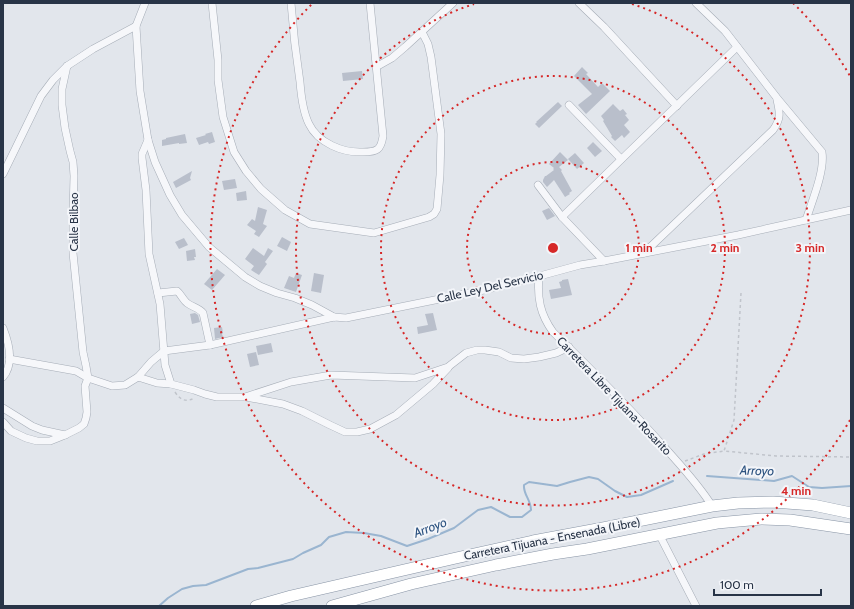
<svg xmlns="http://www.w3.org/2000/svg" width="854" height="609" font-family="Cabin,sans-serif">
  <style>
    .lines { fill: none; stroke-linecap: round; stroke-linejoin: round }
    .stream { stroke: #9ab5d0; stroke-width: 2 }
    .building { fill: #b9bfcb }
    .minor-casing { stroke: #a6adb7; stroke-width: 8 }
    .trunk-casing { stroke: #8894a5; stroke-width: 12 }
    .path { stroke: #c0c4cb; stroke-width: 1.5; stroke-dasharray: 3 3; stroke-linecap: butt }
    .minor { stroke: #f6f7fa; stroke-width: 7 }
    .trunk { stroke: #fff; stroke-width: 11 }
    .ring { fill: none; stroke: #d62828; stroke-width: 2; stroke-dasharray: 2 4 }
    .labels { text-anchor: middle; stroke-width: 4; stroke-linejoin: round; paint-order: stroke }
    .street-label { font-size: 12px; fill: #283447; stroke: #f3f5f9 }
    .water-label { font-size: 13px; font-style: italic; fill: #2d5380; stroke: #f3f5f9 }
    .centre { fill: #d62828; stroke: #f3f5f9; stroke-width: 2 }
    .ring-label { font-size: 12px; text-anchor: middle; font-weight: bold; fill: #d62828; stroke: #f3f5f9; stroke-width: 4; stroke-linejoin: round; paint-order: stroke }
  </style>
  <rect width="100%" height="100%" fill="#e2e6ec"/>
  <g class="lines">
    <g class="stream">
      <path d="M707,476L774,481L792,476L809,487L822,488L851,486"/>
      <path d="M159,606L168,598L182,589L193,586L206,585L248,569L258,568L293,559L303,553L321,545L329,537L346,532L364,533L381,536L407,546L428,539L454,528L478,510L491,507L510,517H522L531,510C531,500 523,494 524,485L529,482L557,486L570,482L589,477L598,479L615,491L627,497L641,495L673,481"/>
    </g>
  </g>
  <g class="building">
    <path d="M582,67L588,73L586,74L598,87L602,83L610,91L586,114L578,105L592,94L574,76Z"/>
    <path d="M362,71L363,79L343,81L342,73Z"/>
    <path d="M558,102L562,106L539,128L535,124L537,122H536Z"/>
    <path d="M613,104L620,111L623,109L627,114L625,115L629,120L624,125L630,132L624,138L622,135L615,141L611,137L612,136L603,121L604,120L601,116Z"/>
    <path d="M212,132L215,142L209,144L208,142L199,145L196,138L206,135L205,134Z"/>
    <path d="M185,134L187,143L179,144V143L162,146V140L166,139V138Z"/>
    <path d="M593,142L602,151L595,157L587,148Z"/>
    <path d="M560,152L568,160L559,167L562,170L561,171L572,191L569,193L570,194L565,197L554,180L547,187L543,182V180L545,176H546L554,170L553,169L554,168L549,164Z"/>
    <path d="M575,153L584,163L577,169L568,159Z"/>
    <path d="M192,171L190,178L191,180L176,188L173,182Z"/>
    <path d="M235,179L237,188L224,190L222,181Z"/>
    <path d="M246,191L247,200L237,201L236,193Z"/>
    <path d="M258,207L267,210L263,224L267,226L259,237L254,234L256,231L247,225L252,219L255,221Z"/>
    <path d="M549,208L555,216L547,220L542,211Z"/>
    <path d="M282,237L291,242L287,251L277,246Z"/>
    <path d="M184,238L188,245L179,249L175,242Z"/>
    <path d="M253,248L264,256L268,248L273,251L265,262L267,264L259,275L251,270L254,266L245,259Z"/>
    <path d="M195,249L196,257H194L195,260L187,261L186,251Z"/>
    <path d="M217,269L225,275L212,290L204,284Z"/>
    <path d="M296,273L302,275L296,292L284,288L289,276L294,278Z"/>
    <path d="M314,273L324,275L321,293L311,291Z"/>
    <path d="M568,279L572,295L551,299L549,290L561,288L559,282L562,281V280Z"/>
    <path d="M195,313L198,315L200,322L192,324L190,314Z"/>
    <path d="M433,313L437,330L418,334L417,327L428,325L425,314Z"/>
    <path d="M222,327L223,333L222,334L223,337L215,339L214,328Z"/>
    <path d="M271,343L273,352L258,355L256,346Z"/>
    <path d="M256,352L259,365L250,367L247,354Z"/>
  </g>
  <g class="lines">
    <g class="minor-casing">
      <g id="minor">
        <path d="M145,3L136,26L140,91L148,140L155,162L170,195L182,215L209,247L245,277L260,286L277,293L295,298L312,305L334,317"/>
        <path d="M212,3L218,60V80L223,117L234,152L246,171L261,189L285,210L310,224L374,233L429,217L434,214L437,209L440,175L441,134L431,57L428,44L422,32"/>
        <path d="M291,3C293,30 296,56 300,82C301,95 303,112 309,124C318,143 343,153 363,152C377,152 381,150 383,136L370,3"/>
        <path d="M579,3L604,27L677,106"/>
        <path d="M696,3L725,31L777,98L822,152C825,171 812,201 806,220"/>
        <path d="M376,67L392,58L405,47L453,3"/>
        <path d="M569,105L621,159"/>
        <path d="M148,140L142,154V158L146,190L149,254L160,304L165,365L171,384"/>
        <path d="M3,174L41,96L53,80L67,66L93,49L136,26"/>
        <path d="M538,185L562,217L604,261"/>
        <path d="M562,217L737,47"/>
        <path d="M644,253L773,130C781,119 780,113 777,100"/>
        <path d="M539,276C537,298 540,314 553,332C592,370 630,408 666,449C682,467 699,485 712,506"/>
        <path d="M158,293L177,291C181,294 183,300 187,303C192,307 199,308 203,313L210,345"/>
        <path d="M3,328C9,343 14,364 3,377"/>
        <path d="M9,359L76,371L88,378L112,386L125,385L138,377L157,383L171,384L194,390L205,394L217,397H245L291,382L331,375L415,378L448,367L466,353L477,350H485L499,352L511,358L524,359L539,357L556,353L569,347"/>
        <path d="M138,377L151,362L164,351L210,345L334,317L346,318L484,290L525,280L580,265L604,261L738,235L851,210"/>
        <path d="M246,397L283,404L302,411L330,425L345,432H357L370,429L396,415L433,384L448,368"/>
        <path d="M3,408L32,426L42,430L65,435"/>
        <path d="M3,422L11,431L26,438L37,441H50L65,435L79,428L84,424L86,418L87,412L85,386L88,378L86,366L83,352L73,253V213L74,176L73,162L70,151L65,128L62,105V89L67,66"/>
        <path d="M659,534L696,606"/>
      </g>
    </g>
    <g class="trunk-casing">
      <g id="trunk">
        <path d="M256,606L291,596L456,558L533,541L603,528L712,506L738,503L773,502L813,505L851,513"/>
        <path d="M332,606L411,584L496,565L553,554L587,549L717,523L761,519L790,520L851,529"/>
      </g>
    </g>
    <g class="path">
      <path d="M741,293L734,420L724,451L776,456L851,457"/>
      <path d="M175,392C181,401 186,402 195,398"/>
      <path d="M685,461L704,454L724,451"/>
    </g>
    <use href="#minor" class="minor"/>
    <use href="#trunk" class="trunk"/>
  </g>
  <g class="ring">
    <circle cx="553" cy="248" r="86"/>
    <circle cx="553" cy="248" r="172"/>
    <path d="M632 4A257 257 0 1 1 474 4"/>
    <path d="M850 420A343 343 0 1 1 313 3M793 3A343 343 0 0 1 850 76"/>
  </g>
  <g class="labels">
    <g class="street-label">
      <text transform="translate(74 222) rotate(-90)" y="4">Calle Bilbao</text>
      <text transform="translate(490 287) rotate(-13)" y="4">Calle Ley Del Servicio</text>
      <text transform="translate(614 396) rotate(46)" y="4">Carretera Libre Tijuana-Rosarito</text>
      <text transform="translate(552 539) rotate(-11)" y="4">Carretera Tijuana - Ensenada (Libre)</text>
    </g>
    <g class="water-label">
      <text transform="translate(757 470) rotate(2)" y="5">Arroyo</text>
      <text transform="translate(430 527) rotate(-21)" y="5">Arroyo</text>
    </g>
  </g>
  <circle cx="553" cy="248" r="6" class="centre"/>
  <g class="ring-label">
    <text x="639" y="252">1 min</text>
    <text x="725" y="252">2 min</text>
    <text x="810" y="252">3 min</text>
    <text x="796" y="495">4 min</text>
  </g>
  <rect width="854" height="609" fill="none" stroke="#283447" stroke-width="8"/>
  <path d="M714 589v6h107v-6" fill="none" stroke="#283447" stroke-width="2"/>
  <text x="720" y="589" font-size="12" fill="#283447" stroke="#f3f5f9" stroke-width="3" paint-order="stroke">100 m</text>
</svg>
